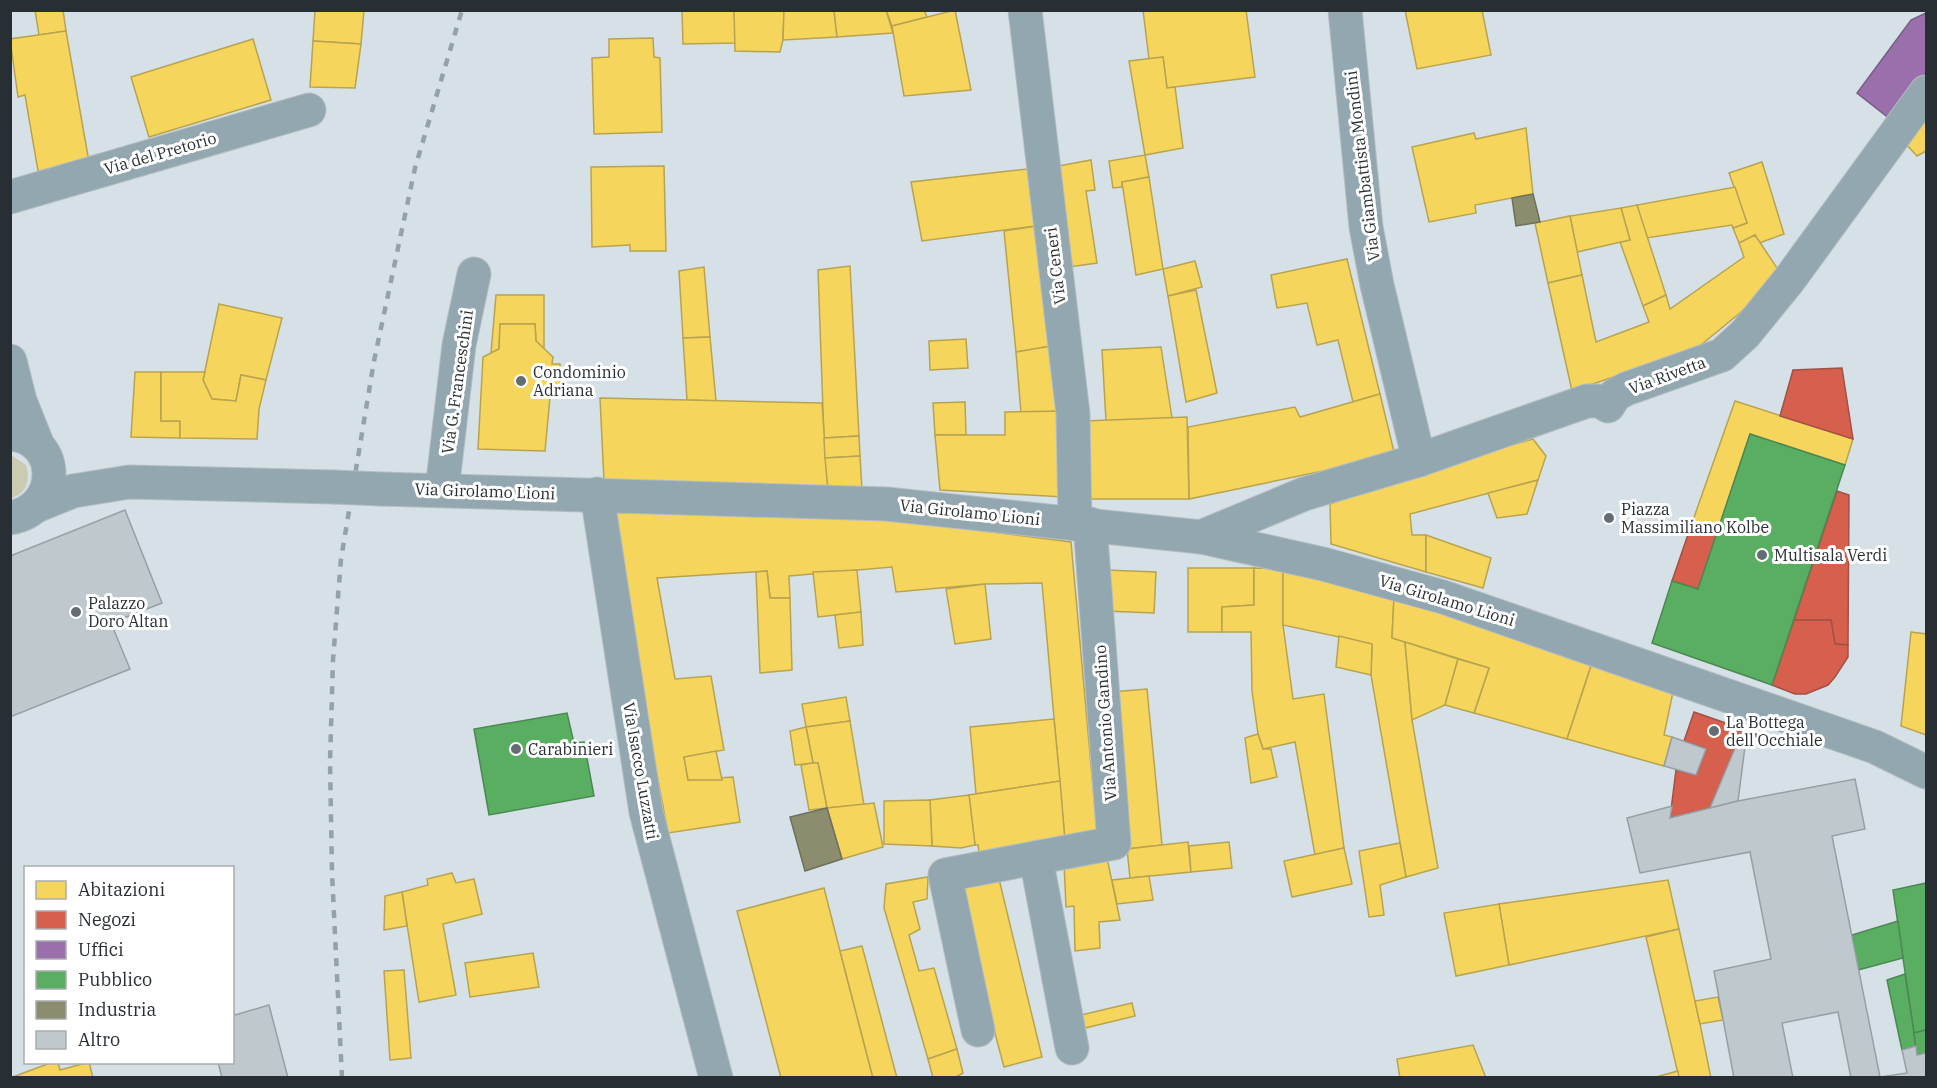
<svg xmlns="http://www.w3.org/2000/svg" width="1937" height="1088" font-family="'IBM Plex Serif',serif">
  <style>
    .green { fill: #cbcbb2 }
    .homes { fill: #f6d55c; stroke: #b8a350; stroke-width: 1.5 }
    .shops { fill: #d6604d; stroke: #a25146; stroke-width: 1.5 }
    .offices { fill: #9970ab; stroke: #775c87; stroke-width: 1.5 }
    .public { fill: #5aae61; stroke: #4b8854; stroke-width: 1.5 }
    .industry { fill: #8c8c6e; stroke: #6e705d; stroke-width: 1.5 }
    .building { fill: #bfc8cd; stroke: #96a0a4; stroke-width: 1.5 }
    .lines { fill: none; stroke-linecap: round; stroke-linejoin: round }
    .minor-casing { stroke: #b4bdc2; stroke-width: 35 }
    .minor { stroke: #93a7b1; stroke-width: 33 }
    .rail { stroke: #94a1a7; stroke-width: 4.5; stroke-dasharray: 8 8; stroke-linecap: butt }
    .minor-bridge-casing { stroke: #b4bdc2; stroke-width: 35; stroke-linecap: butt }
    .minor-bridge { stroke: #93a7b1; stroke-width: 33 }
    .poi-dot { fill: #646d73; stroke: #fff; stroke-width: 2 }
    .labels { text-anchor: middle; stroke-width: 6; stroke-linejoin: round; paint-order: stroke }
    .street-label { font-size: 16px; fill: #272f34; stroke: #fff }
    .poi-label { font-size: 16px; fill: #272f34; stroke: #fff; text-anchor: start }
  </style>
  <rect width="100%" height="100%" fill="#d5e1e7"/>
  <path class="green" d="M11,455L26,465C31,480 26,494 11,498Z"/>
  <g class="homes">
    <path d="M35,10H63L66,31L39,35Z"/>
    <path d="M315,10H364L361,44L313,41Z"/>
    <path d="M682,10H734L736,43L683,44Z"/>
    <path d="M734,10H784L783,40L780,52L735,51Z"/>
    <path d="M784,10H834L837,37L783,40Z"/>
    <path d="M834,10H886L893,33L837,37Z"/>
    <path d="M886,10H924L927,17L892,26Z"/>
    <path d="M955,10L971,90L904,96L892,26Z"/>
    <path d="M1143,10H1246L1255,77L1167,88L1163,57L1149,59Z"/>
    <path d="M1405,10H1482L1491,55L1417,69Z"/>
    <path d="M66,31L89,162L38,171L25,95L18,97L10,39Z"/>
    <path d="M653,38L654,57L660,58L662,132L594,134L592,58L609,57V39Z"/>
    <path d="M253,39L271,100L149,137L131,77Z"/>
    <path d="M313,41L361,44L355,88L310,87Z"/>
    <path d="M1163,57L1167,88L1175,87L1183,148L1145,155L1129,61Z"/>
    <path d="M1926,113V151L1917,156L1904,142Z"/>
    <path d="M1526,128L1533,194L1475,205L1476,213L1429,222L1412,147L1474,133L1476,139Z"/>
    <path d="M1145,155L1149,177L1122,182V187L1113,188L1109,161Z"/>
    <path d="M1091,160L1095,190L1086,191L1097,263L1069,267L1053,167Z"/>
    <path d="M1762,162L1784,234L1759,243L1755,235L1739,243L1733,228L1747,223L1729,173Z"/>
    <path d="M664,166L666,251H630V245L592,247L591,167Z"/>
    <path d="M1037,168L1043,225L922,241L911,182Z"/>
    <path d="M1149,177L1163,269L1136,275L1122,182Z"/>
    <path d="M1735,187L1747,223L1733,228L1732,225L1646,238L1637,205Z"/>
    <path d="M1637,205L1666,295L1643,306L1620,242L1630,240L1621,208Z"/>
    <path d="M1621,208L1630,240L1577,252L1570,216Z"/>
    <path d="M1570,216L1582,275L1548,283L1535,223Z"/>
    <path d="M1043,225L1057,345L1016,352L1004,231Z"/>
    <path d="M1755,235L1781,274L1741,312L1696,349L1572,391L1548,283L1582,275L1596,342L1649,322L1643,306L1666,295L1670,309L1744,257L1739,243Z"/>
    <path d="M1347,259L1380,394L1353,402L1338,340L1317,345L1307,303L1277,308L1271,275Z"/>
    <path d="M1195,261L1202,287L1168,296L1163,269Z"/>
    <path d="M850,266L859,436L824,438L818,270Z"/>
    <path d="M704,267L710,337L683,338L679,271Z"/>
    <path d="M1196,290L1217,393L1186,402L1168,296Z"/>
    <path d="M496,295H544V349L536,341L535,324H500L499,349L491,353Z"/>
    <path d="M219,304L282,318L266,380L241,375L236,401L212,399L203,380Z"/>
    <path d="M500,324H535L536,341L553,357L552,364H560L561,397H550L545,451L478,449L483,357L499,349Z"/>
    <path d="M710,337L716,401L687,400L683,338Z"/>
    <path d="M966,339L968,368L930,370L929,341Z"/>
    <path d="M1057,345L1064,411L1021,413L1016,352Z"/>
    <path d="M1161,347L1172,418L1106,421L1102,350Z"/>
    <path d="M135,372H161V421H180V438L131,437Z"/>
    <path d="M161,372H205L203,380L212,399L236,401L241,375L266,380L259,409L257,439L180,438V421H161Z"/>
    <path d="M1380,394L1395,456L1189,499L1188,427L1295,407L1300,417Z"/>
    <path d="M600,398L822,403L828,490L604,481Z"/>
    <path d="M1735,401L1853,439L1845,465L1750,434L1718,530L1692,523Z"/>
    <path d="M965,402L966,435H935L933,403Z"/>
    <path d="M1064,411V497L940,490L935,435H1005V412Z"/>
    <path d="M1187,417L1189,499H1085L1084,421Z"/>
    <path d="M859,436L860,456L825,458L824,438Z"/>
    <path d="M1533,439L1546,456L1538,480L1410,514L1412,535H1426V572L1331,544L1330,504L1413,473Z"/>
    <path d="M860,456L862,490H828L825,458Z"/>
    <path d="M1538,480L1527,514L1497,518L1488,493Z"/>
    <path d="M835,512L1071,542L1097,832L1065,841L1042,583L985,584L896,592L892,567L789,576L790,598H770L767,571L657,578L675,679L711,676L724,750L684,757L688,780L733,777L740,822L668,833L640,684L616,513Z"/>
    <path d="M1426,535L1491,558L1483,588L1426,572Z"/>
    <path d="M1188,568H1254V605L1222,607V632H1188Z"/>
    <path d="M1254,568L1283,569V625L1293,699L1324,694L1344,848L1315,855L1295,742L1263,749L1258,734L1252,691L1251,632H1222V607L1254,605Z"/>
    <path d="M1283,569L1394,597L1392,638L1405,642L1412,720L1438,868L1406,877L1371,675L1372,644L1283,625Z"/>
    <path d="M857,570L861,612L818,617L813,572Z"/>
    <path d="M1106,570L1156,572L1154,613L1105,611Z"/>
    <path d="M767,571L770,598H790L792,670L760,673L756,572Z"/>
    <path d="M985,584L991,639L955,644L946,589Z"/>
    <path d="M1394,597L1592,663L1567,739L1474,713L1489,668L1392,638Z"/>
    <path d="M861,612L863,645L839,648L835,615Z"/>
    <path d="M1911,632L1926,634V735L1901,726Z"/>
    <path d="M1339,636L1372,644L1371,675L1336,667Z"/>
    <path d="M1405,642L1458,659L1445,705L1412,720Z"/>
    <path d="M1458,659L1489,668L1474,713L1445,705Z"/>
    <path d="M1592,663L1673,692L1664,735L1672,737L1664,766L1567,739Z"/>
    <path d="M1147,689L1162,845L1127,849L1111,692Z"/>
    <path d="M846,697L850,721L806,727L802,704Z"/>
    <path d="M1054,719L1060,781L976,794L970,727Z"/>
    <path d="M850,721L864,805L827,808L818,763H813L806,727Z"/>
    <path d="M806,727L813,763L795,765L790,731Z"/>
    <path d="M1258,734L1263,749H1271L1277,777L1251,783L1245,738Z"/>
    <path d="M716,751L722,780H688L684,757Z"/>
    <path d="M813,763H818L827,808L809,810L801,765Z"/>
    <path d="M1060,781L1065,841L980,858L978,845H975L969,795Z"/>
    <path d="M969,795L975,845L961,848L932,846L930,800Z"/>
    <path d="M930,800L932,846L884,844V801Z"/>
    <path d="M874,803L883,847L842,859L827,808Z"/>
    <path d="M1188,842L1191,872L1130,878L1127,849Z"/>
    <path d="M1229,842L1232,868L1191,872L1189,846Z"/>
    <path d="M1400,843L1406,877L1380,885L1384,915L1369,917L1359,851Z"/>
    <path d="M1344,848L1352,884L1292,897L1284,861Z"/>
    <path d="M1106,853L1120,920L1099,922L1100,948L1075,951L1074,906L1066,907L1064,863Z"/>
    <path d="M452,873L456,883L474,879L482,914L443,924L456,995L419,1002L402,892L428,885L427,879Z"/>
    <path d="M1149,876L1153,900L1117,904L1112,880Z"/>
    <path d="M928,877L927,899L913,902L920,929L909,935L919,971L934,968L957,1049L928,1059L884,908L886,884Z"/>
    <path d="M999,879L1042,1057L1004,1067L977,966L962,888Z"/>
    <path d="M1668,880L1679,929L1509,965L1499,904Z"/>
    <path d="M824,888L840,951L873,1078H781L737,911Z"/>
    <path d="M402,892L407,926L384,930L385,896Z"/>
    <path d="M1499,904L1509,965L1456,976L1444,913Z"/>
    <path d="M1679,929L1700,1024L1711,1078H1679L1646,937Z"/>
    <path d="M862,946L897,1078H873L840,951Z"/>
    <path d="M533,953L539,987L470,997L465,963Z"/>
    <path d="M404,970L411,1058L390,1060L384,971Z"/>
    <path d="M1718,997L1723,1020L1700,1024L1695,1001Z"/>
    <path d="M1132,1003L1135,1016L1085,1028L1081,1015Z"/>
    <path d="M1473,1045L1486,1078H1400L1397,1059Z"/>
    <path d="M957,1049L963,1073L954,1078H933L928,1059Z"/>
    <path d="M53,1062H58L60,1070L89,1062L93,1078H10Z"/>
    <path d="M1678,1071L1679,1078H1652Z"/>
  </g>
  <g class="shops">
    <path d="M1842,368L1853,439L1780,416L1793,370Z"/>
    <path d="M1837,491L1849,495L1848,645L1835,644L1831,620H1794Z"/>
    <path d="M1692,523L1718,530L1698,589L1672,581Z"/>
    <path d="M1794,620H1831L1835,644L1848,645V657L1835,677L1828,685L1806,694H1795L1772,685Z"/>
    <path d="M1694,712L1743,729L1710,808L1670,818L1676,770L1696,775L1706,749L1684,741Z"/>
  </g>
  <path class="offices" d="M1926,13V73L1890,119L1857,93L1911,20Z"/>
  <g class="public">
    <path d="M1750,434L1845,465L1772,685L1652,643L1672,581L1698,589Z"/>
    <path d="M567,713L574,743L584,742L594,796L489,815L474,729Z"/>
    <path d="M1926,883V1030L1914,1033L1893,890Z"/>
    <path d="M1898,921L1903,958L1858,970L1852,935Z"/>
    <path d="M1905,974L1916,1046L1902,1050L1887,980Z"/>
    <path d="M1926,1030V1053L1917,1055L1914,1033Z"/>
  </g>
  <g class="industry">
    <path d="M1533,194L1540,222L1516,226L1512,198Z"/>
    <path d="M827,808L842,859L805,871L790,817Z"/>
  </g>
  <g class="building">
    <path d="M125,510L162,603L111,623L130,669L10,717V556Z"/>
    <path d="M1743,729L1747,731L1738,801L1710,808Z"/>
    <path d="M1672,737L1706,749L1696,775L1664,766Z"/>
    <path d="M1855,779L1865,829L1832,836L1880,1077L1907,1073L1902,1050L1916,1046L1917,1055L1926,1053V1078H1851L1838,1012L1782,1023L1793,1078H1734L1714,971L1771,959L1750,852L1640,873L1627,818L1672,806L1670,818L1738,801Z"/>
    <path d="M269,1005L288,1078H222L218,1062H232V1008L235,1015Z"/>
  </g>
  <g class="lines">
    <g class="minor-casing">
      <g id="minor">
        <path d="M1025,10L1073,414L1075,523"/>
        <path d="M1345,10L1366,227L1377,285L1419,460"/>
        <path d="M10,197L309,110"/>
        <path d="M10,361L20,401L38,446"/>
        <path d="M10,434C62,438 62,509 10,518"/>
        <path d="M381,489L886,504L1201,537L1323,564L1443,597L1875,747L1926,772"/>
        <path d="M442,490L459,345L474,274"/>
        <path d="M597,494L646,812L716,1078"/>
        <path d="M36,506L73,491L129,482L333,487"/>
        <path d="M1201,537L1304,494L1419,460L1587,401H1600L1608,406L1615,395L1626,389L1722,355L1745,334L1789,280L1926,92"/>
        <path d="M1036,858L1072,1048"/>
        <path d="M978,1030L945,875L1114,843L1090,524"/>
      </g>
    </g>
    <use href="#minor" class="minor"/>
    <path class="rail" d="M342,1078L332,873L330,762L333,660L341,559L374,361L415,168L462,10"/>
    <g class="minor-bridge-casing">
      <path id="minor-bridge" d="M333,487L381,489"/>
    </g>
    <use href="#minor-bridge" class="minor-bridge"/>
  </g>
  <g class="poi-dot">
    <circle cx="521" cy="381" r="6"/>
    <circle cx="1609" cy="518" r="6"/>
    <circle cx="1762" cy="555" r="6"/>
    <circle cx="76" cy="612" r="6"/>
    <circle cx="1714" cy="731" r="6"/>
    <circle cx="516" cy="749" r="6"/>
  </g>
  <g class="labels">
    <g class="street-label">
      <text transform="translate(160 153) rotate(-16)" y="6">Via del Pretorio</text>
      <text transform="translate(1362 166) rotate(-97)" y="6">Via Giambattista Mondini</text>
      <text transform="translate(1055 266) rotate(-97)" y="6">Via Ceneri</text>
      <text transform="translate(1667 375) rotate(-20)" y="6">Via Rivetta</text>
      <text transform="translate(457 382) rotate(-82)" y="6">Via G. Franceschini</text>
      <text transform="translate(485 491) rotate(2)" y="6">Via Girolamo Lioni</text>
      <text transform="translate(970 512) rotate(6)" y="6">Via Girolamo Lioni</text>
      <text transform="translate(1447 600) rotate(17)" y="6">Via Girolamo Lioni</text>
      <text transform="translate(1105 723) rotate(-94)" y="6">Via Antonio Gandino</text>
      <text transform="translate(641 771) rotate(80)" y="6">Via Isacco Luzzatti</text>
    </g>
    <g class="poi-label">
      <text x="533" y="378">Condominio<tspan x="533" dy="18">Adriana</tspan></text>
      <text x="1621" y="515">Piazza<tspan x="1621" dy="18">Massimiliano Kolbe</tspan></text>
      <text x="1774" y="561">Multisala Verdi</text>
      <text x="88" y="609">Palazzo<tspan x="88" dy="18">Doro Altan</tspan></text>
      <text x="1726" y="728">La Bottega<tspan x="1726" dy="18">dell'Occhiale</tspan></text>
      <text x="528" y="755">Carabinieri</text>
    </g>
  </g>
  <rect width="1937" height="1088" fill="none" stroke="#272f34" stroke-width="24"/>
  <rect x="24" y="866" width="210" height="198" fill="#ffffff" stroke="#a9acae" stroke-width="1.5"/>
  <rect x="36" y="881" width="30" height="18" fill="#f6d55c" stroke="#a9acae" stroke-width="1.5"/>
  <text x="78" y="896" font-size="18" fill="#272f34">Abitazioni</text>
  <rect x="36" y="911" width="30" height="18" fill="#d6604d" stroke="#a9acae" stroke-width="1.5"/>
  <text x="78" y="926" font-size="18" fill="#272f34">Negozi</text>
  <rect x="36" y="941" width="30" height="18" fill="#9970ab" stroke="#a9acae" stroke-width="1.5"/>
  <text x="78" y="956" font-size="18" fill="#272f34">Uffici</text>
  <rect x="36" y="971" width="30" height="18" fill="#5aae61" stroke="#a9acae" stroke-width="1.5"/>
  <text x="78" y="986" font-size="18" fill="#272f34">Pubblico</text>
  <rect x="36" y="1001" width="30" height="18" fill="#8c8c6e" stroke="#a9acae" stroke-width="1.5"/>
  <text x="78" y="1016" font-size="18" fill="#272f34">Industria</text>
  <rect x="36" y="1031" width="30" height="18" fill="#bfc8cd" stroke="#a9acae" stroke-width="1.5"/>
  <text x="78" y="1046" font-size="18" fill="#272f34">Altro</text>
</svg>
